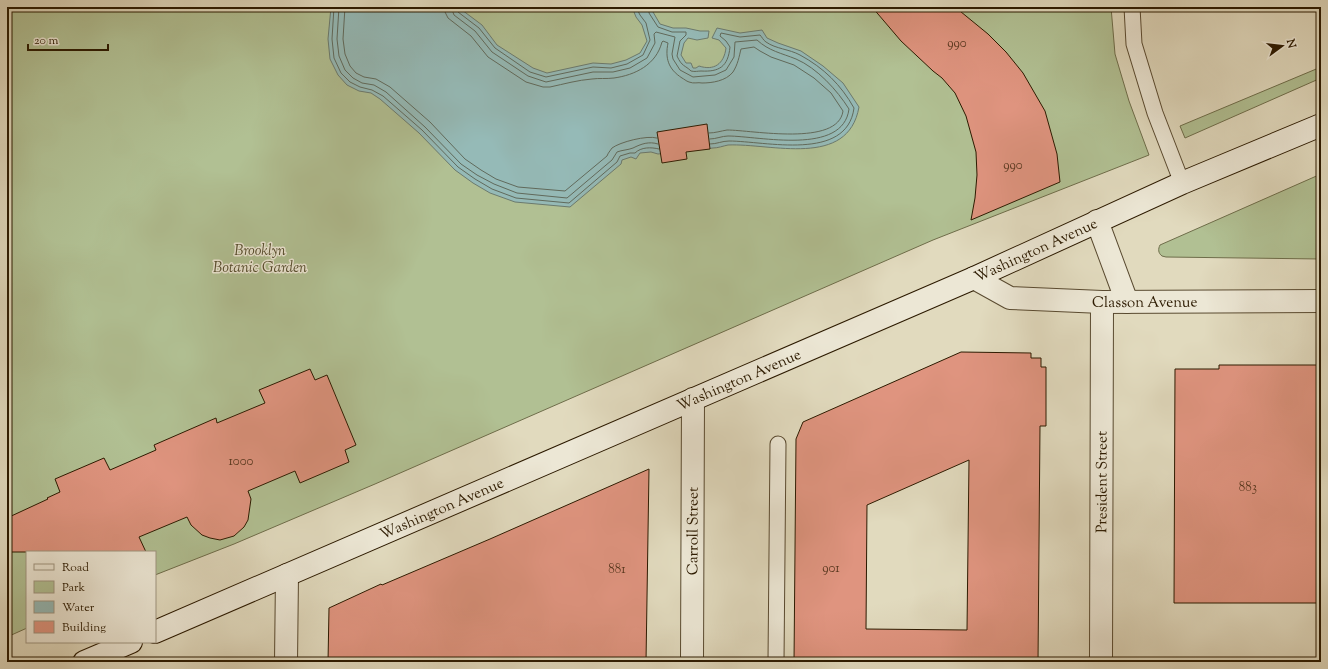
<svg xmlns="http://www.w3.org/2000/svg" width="1328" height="669" font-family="'Sorts Mill Goudy',serif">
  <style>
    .green { fill: #b1c093; stroke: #6e6d4a }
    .water { fill: #95bab7; stroke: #6b7a6e }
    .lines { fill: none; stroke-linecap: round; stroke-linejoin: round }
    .shore { stroke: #606a5c; stroke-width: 1 }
    .building { fill: #df947f; stroke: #2c1a00; fill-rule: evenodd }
    .service-casing { stroke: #594a30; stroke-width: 17 }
    .minor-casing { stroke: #594a30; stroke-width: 24 }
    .tertiary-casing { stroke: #594a30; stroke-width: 24 }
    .secondary-casing { stroke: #2c1a00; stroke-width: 24 }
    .service { stroke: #ece7d5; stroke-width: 15 }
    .minor { stroke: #ece7d5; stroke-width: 22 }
    .tertiary { stroke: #ece7d5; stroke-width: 22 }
    .secondary { stroke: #ece7d5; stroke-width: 22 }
    .labels { text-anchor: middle; stroke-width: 3; stroke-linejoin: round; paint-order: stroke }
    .number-label { font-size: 13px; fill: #593820 }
    .park-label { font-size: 15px; font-style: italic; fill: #544c2c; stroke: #ece7d5 }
    .street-label { font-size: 15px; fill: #2c1a00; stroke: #ece7d5 }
  </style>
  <rect width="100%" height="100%" fill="#e1dabe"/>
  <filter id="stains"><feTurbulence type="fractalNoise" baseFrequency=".005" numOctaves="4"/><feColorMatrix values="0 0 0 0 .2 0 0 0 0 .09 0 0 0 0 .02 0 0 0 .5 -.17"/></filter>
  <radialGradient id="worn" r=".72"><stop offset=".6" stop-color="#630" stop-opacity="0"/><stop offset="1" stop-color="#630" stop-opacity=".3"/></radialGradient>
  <g class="green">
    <path d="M7,7H1111L1115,54L1129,101L1149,155L933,240L375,484L234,544L155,575V552H27V628L7,637Z"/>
    <path d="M1321,67V78L1185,138L1180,126Z"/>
    <path d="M1321,174V259L1166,257L1162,256C1158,253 1158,249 1160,245Z"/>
  </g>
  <path class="water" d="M331,7H458L482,25L497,45L533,68L547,73L593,63L611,64L626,60L640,53L647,41L642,25L636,17L632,7H653V12L660,24L673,28H686L700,31H709L708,38L697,40L688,38L684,43L681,55L686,63H691L693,68H696L699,66C714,71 724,64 726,48L719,40L712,38L717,28L740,33L762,30L767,38L778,43L801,51L823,66L843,83L859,107C848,169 771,143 728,145C723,146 718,148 713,148C695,150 677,152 658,154L651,152L640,153L636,159L631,157L622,160L621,164L570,207L515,202L490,193L473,183L455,170L419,133L380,99L371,93L359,91L347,85L338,75L330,59L328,39Z"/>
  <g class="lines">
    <g class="shore">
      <path d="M334,7L332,39L334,58L341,73L350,82L360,87L372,90L383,96L422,130L458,167L475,179L492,189L516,198L569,203L617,162L620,156L630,153H635C641,147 651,147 659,149"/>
      <path d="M339,7L337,39L339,56L345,70L353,78L362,83L374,85L386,92L425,127L461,164L477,175L494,184L517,193L567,198L612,160L617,152C622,150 628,150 633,148C641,144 649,141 658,144"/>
      <path d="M345,7L343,39L345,54L350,66L356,73L364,77L376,79L390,87L430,122L465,159L481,170L496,179L518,187L565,191L607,156C608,153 610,151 612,148C620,142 647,135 657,138"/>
      <path d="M445,7V12L448,18L471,36L488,57L526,82L543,87H550C564,84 578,80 592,79C599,78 606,79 614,78C635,75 656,65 662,42L663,41L668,43C665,58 668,69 682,78C684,79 686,81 689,82C694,84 698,82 702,83C712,83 726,81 733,72C738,64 739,57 741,49L754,47L760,51L771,57L794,65L814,78L831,93L843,111C838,147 752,130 727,130C721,131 715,133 709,133"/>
      <path d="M451,7L454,15L475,31L492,52L528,76L546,82L593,72H613L630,68L647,58L655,43L654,34L656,32L675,37L672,54L673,59L680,70L693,77L715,75L726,70L734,57L735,42L757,40C769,51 781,53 796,59C817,68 837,90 849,109C843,156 759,136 728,136C722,136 716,139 710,139"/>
      <path d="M456,7L458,12L479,28L495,48L530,72L546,77L593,67L611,68L627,64L643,55L650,40L646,23L640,15L636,7"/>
      <path d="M649,7V13L658,27L672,32H686V35L680,41L677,56C682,67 685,65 691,71C695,72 698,71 701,71C719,72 728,67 730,47L726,41L720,36L721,33L740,37L760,35C762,37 763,40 766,42C776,49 789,49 800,55C824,68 841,85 854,108C847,162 765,141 729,141C722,141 717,144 710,144"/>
    </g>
  </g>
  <g class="building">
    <path d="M872,7H955L988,34L1006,52L1023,73L1045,111L1057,154L1060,182L971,220L975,198L977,175L976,152L966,116L955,93L942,78L933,71L901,41Z"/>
    <path d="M707,124L710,149L686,152L687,159L662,163L657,132Z"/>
    <path d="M961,352L1031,353V358H1041V367H1046V426H1040L1038,662H794L796,439L803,422ZM969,460L967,630L866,629L867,505Z"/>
    <path d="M1219,365H1321V603H1174L1175,369H1219Z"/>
    <path d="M310,369L315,380L327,375L356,445L345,450L349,462L300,483L295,471L248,491L251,499L248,520L244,527L234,536L220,540L210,538L202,535L191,525L187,517L139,537L146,552H7V518L48,499L47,498L60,492L55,479L104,458L110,470L156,450L154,445L216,418L217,423L265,403L259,390Z"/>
    <path d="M649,469L646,662H328L329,608L381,584L382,585L490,539Z"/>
  </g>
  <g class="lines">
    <g class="service-casing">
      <g id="service">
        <path d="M1132,7L1134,44L1155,113L1182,183"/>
        <path d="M776,662L778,444"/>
      </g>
    </g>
    <g class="minor-casing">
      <g id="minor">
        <path d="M1097,221L1127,302"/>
        <path d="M286,662L287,575"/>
        <path id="s1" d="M692,662L693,399"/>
        <path id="s2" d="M1101,662L1102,302"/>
      </g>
    </g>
    <g class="tertiary-casing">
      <g id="tertiary">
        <path id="s3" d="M974,278L1010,298L1102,302L1321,301"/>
      </g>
    </g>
    <g class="secondary-casing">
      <g id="secondary">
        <path id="s4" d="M155,632L974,278L1182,183L1321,125"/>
        <path d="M84,662L131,642"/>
      </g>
    </g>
    <use href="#service" class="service"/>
    <use href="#minor" class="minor"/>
    <use href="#tertiary" class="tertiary"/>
    <use href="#secondary" class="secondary"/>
  </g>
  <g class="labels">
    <g class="number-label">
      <text x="957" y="47">990</text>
      <text x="1013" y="169">990</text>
      <text x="241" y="465">1000</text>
      <text x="1248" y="491">883</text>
      <text x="831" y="572">901</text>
      <text x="617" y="573">881</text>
    </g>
    <g class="park-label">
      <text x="260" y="255">Brooklyn<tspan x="260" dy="17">Botanic Garden</tspan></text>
    </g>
    <g class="street-label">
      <text dy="5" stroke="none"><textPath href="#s4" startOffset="960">Washington Avenue</textPath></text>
      <text dy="5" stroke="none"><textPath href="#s3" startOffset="176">Classon Avenue</textPath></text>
      <text dy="5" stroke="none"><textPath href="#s4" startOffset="636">Washington Avenue</textPath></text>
      <text dy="5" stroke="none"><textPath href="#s2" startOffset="180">President Street</textPath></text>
      <text dy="5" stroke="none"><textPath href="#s4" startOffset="312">Washington Avenue</textPath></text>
      <text dy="5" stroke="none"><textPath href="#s1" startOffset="131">Carroll Street</textPath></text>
    </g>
  </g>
  <rect width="1328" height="669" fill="none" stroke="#e1dabe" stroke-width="24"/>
  <rect x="8" y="8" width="1312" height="653" fill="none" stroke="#2c1a00" stroke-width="2"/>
  <rect x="12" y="12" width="1304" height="645" fill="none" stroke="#2c1a00"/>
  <rect x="26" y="551" width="130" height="92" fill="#ece7d5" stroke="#9f9580"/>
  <rect x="34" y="564" width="20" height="6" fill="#ece7d5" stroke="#9f9580"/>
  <text x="62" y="571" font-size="12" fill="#2c1a00">Road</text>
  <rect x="34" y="581" width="20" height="12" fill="#b1c093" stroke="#9f9580"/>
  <text x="62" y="591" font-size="12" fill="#2c1a00">Park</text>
  <rect x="34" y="601" width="20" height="12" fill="#95bab7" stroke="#9f9580"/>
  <text x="62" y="611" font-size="12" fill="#2c1a00">Water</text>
  <rect x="34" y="621" width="20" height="12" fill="#df947f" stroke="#9f9580"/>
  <text x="62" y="631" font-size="12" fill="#2c1a00">Building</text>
  <g transform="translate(1282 46) rotate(75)" stroke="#ece7d5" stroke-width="3" paint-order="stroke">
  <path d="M0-3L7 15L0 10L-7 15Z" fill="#2c1a00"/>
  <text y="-6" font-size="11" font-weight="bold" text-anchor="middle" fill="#2c1a00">N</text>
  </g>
  <path d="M28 44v6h80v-6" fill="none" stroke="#2c1a00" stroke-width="2"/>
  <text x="34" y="44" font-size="12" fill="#2c1a00" stroke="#ece7d5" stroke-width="3" paint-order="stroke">20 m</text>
  <rect width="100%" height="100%" filter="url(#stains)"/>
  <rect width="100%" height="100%" fill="url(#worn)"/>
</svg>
